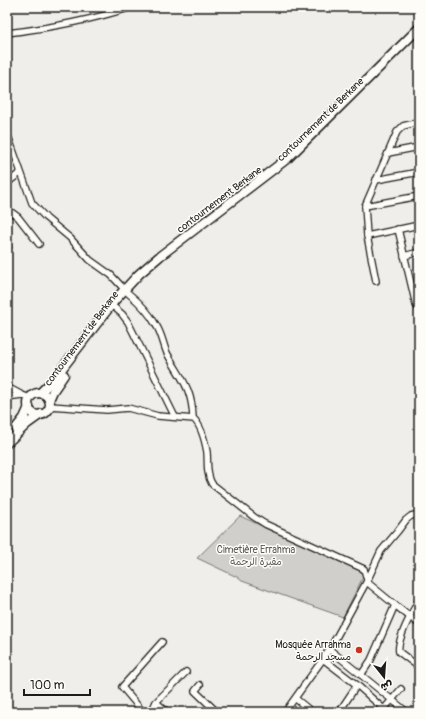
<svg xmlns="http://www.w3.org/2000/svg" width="426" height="719" font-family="Pangolin,'Playpen Sans Arabic',sans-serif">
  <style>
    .green { fill: #d0cfcc; stroke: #767674 }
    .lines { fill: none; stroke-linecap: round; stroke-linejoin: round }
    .minor-casing { stroke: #1c1c1c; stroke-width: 8 }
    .highway-casing { stroke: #1c1c1c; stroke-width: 11 }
    .minor { stroke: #fdfcf7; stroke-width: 5.5 }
    .highway { stroke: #fdfcf7; stroke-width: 8 }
    .poi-dot { fill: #c8321e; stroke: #fdfcf7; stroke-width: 1.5 }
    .labels { text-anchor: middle; stroke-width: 3; stroke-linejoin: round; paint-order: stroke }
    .street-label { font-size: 10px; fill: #1c1c1c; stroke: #fdfcf7 }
    .park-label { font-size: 10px; fill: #5b5b5a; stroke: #fdfcf7 }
    .poi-label { font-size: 10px; fill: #1c1c1c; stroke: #fdfcf7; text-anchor: end }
  </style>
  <rect width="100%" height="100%" fill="#f0eeea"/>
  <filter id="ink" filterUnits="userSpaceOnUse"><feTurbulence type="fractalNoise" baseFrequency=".025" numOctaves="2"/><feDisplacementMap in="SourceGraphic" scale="8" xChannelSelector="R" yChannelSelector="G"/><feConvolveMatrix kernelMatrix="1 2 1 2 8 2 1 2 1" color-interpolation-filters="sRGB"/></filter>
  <g filter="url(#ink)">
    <path class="green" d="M240,516L365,573L343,617L242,581L237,577L197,558Z"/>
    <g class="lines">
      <g class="minor-casing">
        <g id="minor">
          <path d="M7,33C50,28 92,20 132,7"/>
          <path d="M7,133L32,203L46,218L70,238L90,260L111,275L124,289"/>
          <path d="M388,153L419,147"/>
          <path d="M376,180L419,172"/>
          <path d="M7,183L20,173"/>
          <path d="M365,206L419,196"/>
          <path d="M7,209L18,217L39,244"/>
          <path d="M398,229L416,305L419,309"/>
          <path d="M367,236L419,225"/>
          <path d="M7,246L8,247"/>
          <path d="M404,256L419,252"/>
          <path d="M376,281L367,236L365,206L397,132L403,126L419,122"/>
          <path d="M128,293C139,302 149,312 156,325C162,334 163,344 167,353C181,379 192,387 193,418"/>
          <path d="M115,308L122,314L128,322L175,417"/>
          <path d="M7,387L22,395"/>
          <path d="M7,397L22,395L30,398"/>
          <path d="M50,406L107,410L128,408L158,416L194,419C202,427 205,441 207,452C208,463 206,474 212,484L254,517L265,524L364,569L368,583L395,605"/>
          <path d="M419,600C413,610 396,641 399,652L419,667"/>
          <path d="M329,649L407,712"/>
          <path d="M323,659L332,645L368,579L381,551L397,532L406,520L411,516L419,514"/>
          <path d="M361,675L371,660L395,605L419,624"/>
          <path d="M200,685L195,691L217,712"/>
          <path d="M296,699L312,712"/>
          <path d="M156,702L167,712"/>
          <path d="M384,709L401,689"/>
          <path d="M143,712L122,687L162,642"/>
          <path d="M151,712L156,702L186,672"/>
          <path d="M285,712L323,659L357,685L387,712"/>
          <path d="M339,712L357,685"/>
        </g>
      </g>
      <g class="highway-casing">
        <g id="highway">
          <path d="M40,393L54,379L115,300L139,274L160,256L288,158L419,28"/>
          <circle cx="39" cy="404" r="11"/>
          <path d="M49,400L53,391L64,375"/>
          <path d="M16,428L24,418L29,407"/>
          <path d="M7,443L27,424L41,414"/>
        </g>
      </g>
      <use href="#minor" class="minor"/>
      <use href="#highway" class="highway"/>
    </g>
  </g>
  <circle class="poi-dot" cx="359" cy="650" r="4"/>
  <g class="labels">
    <g class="street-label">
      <text transform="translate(320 119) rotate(-44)" y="4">contournement de Berkane</text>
      <text transform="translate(219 199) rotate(-37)" y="4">contournement Berkane</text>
      <text transform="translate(81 338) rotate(-53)" y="4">contournement de Berkane</text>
    </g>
    <g class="park-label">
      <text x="256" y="553">Cimetière Errahma<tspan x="256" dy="12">مقبرة الرحمة</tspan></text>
    </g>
    <g class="poi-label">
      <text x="351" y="648">Mosquée Arrahma<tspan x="351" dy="12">مسجد الرحمة</tspan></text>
    </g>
  </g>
  <rect width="426" height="719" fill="none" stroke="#fdfcf7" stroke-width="24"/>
  <rect x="12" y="12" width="402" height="695" fill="none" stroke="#1c1c1c" stroke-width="1.5" filter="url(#ink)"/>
  <g transform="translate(384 677) rotate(163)" stroke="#fdfcf7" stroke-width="3" paint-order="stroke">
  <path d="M0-3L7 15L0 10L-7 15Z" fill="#1c1c1c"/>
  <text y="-6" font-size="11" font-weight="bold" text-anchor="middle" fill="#1c1c1c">ش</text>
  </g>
  <path d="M24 689v6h66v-6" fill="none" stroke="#1c1c1c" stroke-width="2"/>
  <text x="30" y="689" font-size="12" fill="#1c1c1c" stroke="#fdfcf7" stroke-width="3" paint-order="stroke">100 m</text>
</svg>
